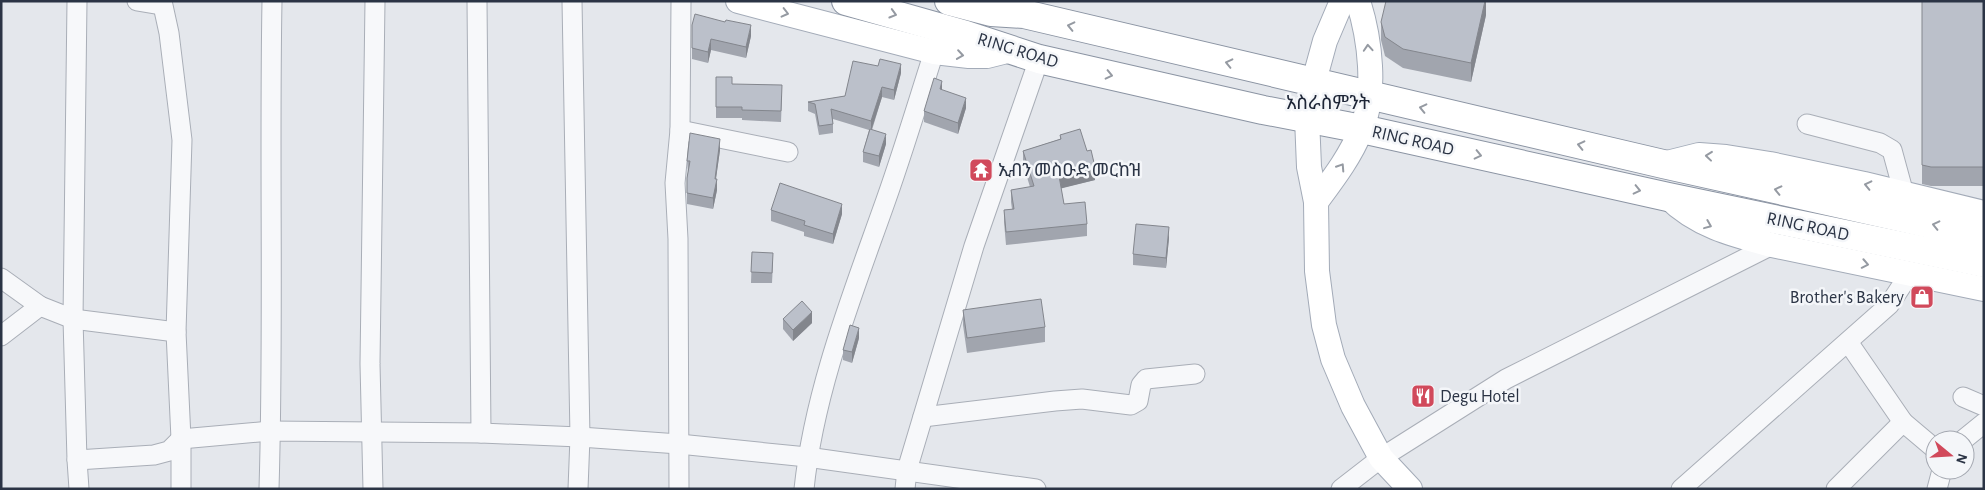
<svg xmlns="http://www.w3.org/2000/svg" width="1985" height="490" font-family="'Alegreya Sans','Noto Sans Ethiopic',sans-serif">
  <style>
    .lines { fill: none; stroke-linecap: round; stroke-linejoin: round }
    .minor-casing { stroke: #a9aeb7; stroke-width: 21 }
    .major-casing { stroke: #a3abb8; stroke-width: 26 }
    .highway-casing { stroke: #8b94a3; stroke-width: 30 }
    .minor { stroke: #f7f8fa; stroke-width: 19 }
    .major { stroke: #fff; stroke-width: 24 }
    .highway { stroke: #fff; stroke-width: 28 }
    .wall { fill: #a1a5ae }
    .shaded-wall { fill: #83868d }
    .building { fill: #bbc0ca; stroke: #83868d }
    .oneway { stroke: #959aa2 }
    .labels { text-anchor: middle; stroke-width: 5; stroke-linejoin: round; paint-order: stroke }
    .street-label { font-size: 18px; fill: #2b3445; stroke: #f4f6f9 }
    .poi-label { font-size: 18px; fill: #2b3445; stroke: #f4f6f9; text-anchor: start }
    .neighbourhood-label { font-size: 19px; fill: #1d2536; stroke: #f4f6f9 }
  </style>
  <rect width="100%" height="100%" fill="#e4e7ec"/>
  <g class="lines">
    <g class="minor-casing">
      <g id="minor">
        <path d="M77,1L73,319L77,460L154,455L169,451L181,439L270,431L481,433L580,437L679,444L807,457L1036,489"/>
        <path d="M137,1L161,5"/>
        <path d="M162,1L169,33L182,140L176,332L181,439V489"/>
        <path d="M477,1L481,433"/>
        <path d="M572,1L580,437L578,489"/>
        <path d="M1807,124L1880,143L1892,150L1904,194"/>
        <path d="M680,130L788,152"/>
        <path d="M1,278L40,306L73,319L176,332"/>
        <path d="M1,336L40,306"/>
        <path d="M1848,342L1903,422"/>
        <path d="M1963,397L1984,406"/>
        <path d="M923,417L1055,401L1082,399L1131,405L1138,401L1141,385L1146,379L1195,374"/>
        <path d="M1963,440L1984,423"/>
        <path d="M77,460L79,489"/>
        <path d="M269,489C274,326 269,164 272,1"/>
        <path d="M373,489L370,364L375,1"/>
        <path d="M679,489L678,239L675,183L680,130L681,1"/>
        <path d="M804,489C814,393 850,301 882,211C901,159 917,105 934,52"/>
        <path d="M905,489L907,470L974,246L1039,59"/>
        <path d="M1341,489L1381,458L1506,379L1772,245"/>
        <path d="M1681,489L1889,305L1910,273"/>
        <path d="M1836,489L1903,422L1935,449"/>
        <path d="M1937,489L1942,470"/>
      </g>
    </g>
    <g class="major-casing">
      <g id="major">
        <path d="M738,1L934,52L969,56H987L1011,50"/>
        <path d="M1342,1L1325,41L1314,81L1307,118L1309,167L1316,202L1317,271L1324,325L1333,359L1353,406L1381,458L1410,489"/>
        <path d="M1663,164L1699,155L1726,157L1770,164L1864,184L1984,213"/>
        <path d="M1668,197C1697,226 1734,235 1772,245L1984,289"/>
        <path d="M1316,202C1333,179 1350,157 1361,130C1377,94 1370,38 1358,1"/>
      </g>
    </g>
    <g class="highway-casing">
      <g id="highway">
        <path d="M846,1L966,35L1039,59L1263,110L1362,129L1668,197L1984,263"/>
        <path d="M949,1L991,12L1024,14L1663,164L1984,236"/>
      </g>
    </g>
    <use href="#minor" class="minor"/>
    <use href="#major" class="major"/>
    <use href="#highway" class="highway"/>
  </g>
  <g class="wall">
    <path d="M1486,1V15L1471,82L1403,68L1385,56L1381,40V22Z"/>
    <path d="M1922,1H1984V186H1931L1922,184Z"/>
    <path d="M692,25L751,36L746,58L711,50L708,63L692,59Z"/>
    <path d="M901,73L894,100L882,97L872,130L886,144L879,167L863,162V152L869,130L833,119V133L819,135L815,114L808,111V102L845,96Z"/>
    <path d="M716,77L732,84L782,96L781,122L742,120V118H716Z"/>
    <path d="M942,90L966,108L958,134L924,122V111Z"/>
    <path d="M1060,135L1095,180L1061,188L1064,204L1087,224V236L1006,245L1004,222V210L1012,209L1011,202V190L1030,187L1023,164V151L1060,139Z"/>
    <path d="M720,150L716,179L717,190L713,209L687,204V178L688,172L687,161Z"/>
    <path d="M771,210L842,214L833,244L804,236V232L771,221Z"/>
    <path d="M1169,238L1166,268L1133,265V254Z"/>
    <path d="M752,252L773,263L772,283H751Z"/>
    <path d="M963,310L1045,327V342L967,353L963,325Z"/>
    <path d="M783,319L812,323L793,341L783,329Z"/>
    <path d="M859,338L852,363L843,360V350Z"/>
  </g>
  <g class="shaded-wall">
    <path d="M1485,1H1486V15L1471,82V63Z"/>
    <path d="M751,25V36L746,58V47Z"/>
    <path d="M711,39V50L708,63V52Z"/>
    <path d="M901,64V73L894,100V90Z"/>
    <path d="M942,81V91L940,89Z"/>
    <path d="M882,87V97L871,131V121Z"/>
    <path d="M966,98V108L958,134V123Z"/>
    <path d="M886,134V144L879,167V156Z"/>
    <path d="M720,139V150L715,185L717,179V190L713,209V198Z"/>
    <path d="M1095,167V180L1059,189V176Z"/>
    <path d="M842,204V214L833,244V234Z"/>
    <path d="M1169,227V238L1166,268V258Z"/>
    <path d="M812,312V323L793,341V330Z"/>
    <path d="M859,328V338L852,363V352Z"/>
  </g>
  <g class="building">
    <path d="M1386,1H1485L1471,63L1403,49L1385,37L1381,22Z"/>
    <path d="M1922,1H1984V167H1931L1922,165Z"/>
    <path d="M695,14L725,22L726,20L751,25L746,47L711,39L708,52L692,48V25Z"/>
    <path d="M880,59L901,64L894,90L882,87L871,121L831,109L833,124L819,126L815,104L808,102L845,96L853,61L878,66Z"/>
    <path d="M716,77H732V84L782,85L781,111L742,110V107H716Z"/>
    <path d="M934,78L942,81L940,89L966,98L958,123L924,111Z"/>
    <path d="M870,129L886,134L879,156L863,152Z"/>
    <path d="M1080,129L1087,151L1091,150L1095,167L1059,176L1064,204L1085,202L1087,224L1006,232L1004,210L1014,209L1011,190L1034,186L1023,151L1061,139L1060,135Z"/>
    <path d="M690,133L720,139L715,179H717L713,198L687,193V178L690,161H687Z"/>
    <path d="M780,183L842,204L833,234L804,225L805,221L771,210Z"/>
    <path d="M1136,224L1169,227L1166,258L1133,254Z"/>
    <path d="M752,252L773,253L772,273L751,272Z"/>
    <path d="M1041,299L1045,327L967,338L963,310Z"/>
    <path d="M802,301L812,312L793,330L783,319Z"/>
    <path d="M850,325L859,328L852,352L843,350Z"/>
  </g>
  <defs><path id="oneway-chevron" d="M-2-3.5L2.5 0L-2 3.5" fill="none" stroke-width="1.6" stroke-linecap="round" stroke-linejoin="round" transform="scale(1.25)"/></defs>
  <g class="oneway">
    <use href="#oneway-chevron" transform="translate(785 13) rotate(14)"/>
    <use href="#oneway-chevron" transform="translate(893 14) rotate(16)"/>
    <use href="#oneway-chevron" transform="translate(1071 26) rotate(-167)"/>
    <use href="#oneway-chevron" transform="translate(1368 48) rotate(-94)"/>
    <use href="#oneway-chevron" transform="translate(960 55) rotate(8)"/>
    <use href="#oneway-chevron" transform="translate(1229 63) rotate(-167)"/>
    <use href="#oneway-chevron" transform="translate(1109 75) rotate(13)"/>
    <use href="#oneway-chevron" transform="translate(1423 108) rotate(-167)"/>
    <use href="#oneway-chevron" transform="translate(1581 145) rotate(-167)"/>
    <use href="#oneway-chevron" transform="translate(1478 155) rotate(13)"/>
    <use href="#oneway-chevron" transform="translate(1709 156) rotate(-174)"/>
    <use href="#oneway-chevron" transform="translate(1341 167) rotate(-57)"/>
    <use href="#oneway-chevron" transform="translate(1868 185) rotate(-167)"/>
    <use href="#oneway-chevron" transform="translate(1637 190) rotate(13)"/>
    <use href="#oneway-chevron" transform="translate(1778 190) rotate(-167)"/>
    <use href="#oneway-chevron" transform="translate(1708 225) rotate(22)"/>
    <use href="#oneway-chevron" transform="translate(1936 225) rotate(-167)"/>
    <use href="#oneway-chevron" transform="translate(1865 264) rotate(11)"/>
  </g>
  <defs>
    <g id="temple-square" transform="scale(1.25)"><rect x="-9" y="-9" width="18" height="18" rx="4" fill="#d1495b" stroke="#f4f6f9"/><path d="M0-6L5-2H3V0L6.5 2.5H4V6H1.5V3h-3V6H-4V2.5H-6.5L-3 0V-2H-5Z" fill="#fff"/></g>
    <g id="shop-square" transform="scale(1.25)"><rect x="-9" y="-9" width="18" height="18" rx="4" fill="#d1495b" stroke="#f4f6f9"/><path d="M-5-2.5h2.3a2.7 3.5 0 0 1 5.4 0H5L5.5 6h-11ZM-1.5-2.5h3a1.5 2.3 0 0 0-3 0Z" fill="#fff"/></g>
    <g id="restaurant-square" transform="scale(1.25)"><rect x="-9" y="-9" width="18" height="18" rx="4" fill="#d1495b" stroke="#f4f6f9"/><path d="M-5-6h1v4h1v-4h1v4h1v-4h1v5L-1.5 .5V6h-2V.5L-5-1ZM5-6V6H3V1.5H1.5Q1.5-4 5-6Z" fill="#fff"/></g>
  </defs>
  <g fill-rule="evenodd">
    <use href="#temple-square" x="981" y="170"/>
    <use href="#shop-square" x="1922" y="297"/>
    <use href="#restaurant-square" x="1423" y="396"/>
  </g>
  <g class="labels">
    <g class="street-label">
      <text transform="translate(1018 50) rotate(17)" y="6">RING ROAD</text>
      <text transform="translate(1413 140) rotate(13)" y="6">RING ROAD</text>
      <text transform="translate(1808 226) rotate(12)" y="6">RING ROAD</text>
    </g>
    <g class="poi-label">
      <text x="998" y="176">ኢብን መስዑድ መርከዝ</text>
      <text x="1904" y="303" text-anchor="end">Brother's Bakery</text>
      <text x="1440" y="402">Degu Hotel</text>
    </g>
    <g class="neighbourhood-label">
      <text x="1328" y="109">አስራስምንት</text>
    </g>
  </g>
  <rect width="1985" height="490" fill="none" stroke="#2b3445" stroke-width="5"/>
  <g transform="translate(1950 455) rotate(108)"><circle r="24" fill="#f4f6f9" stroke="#a4a8b1"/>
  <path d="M0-4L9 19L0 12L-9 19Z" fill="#d1495b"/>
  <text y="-8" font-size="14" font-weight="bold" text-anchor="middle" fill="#2b3445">N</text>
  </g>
</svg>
